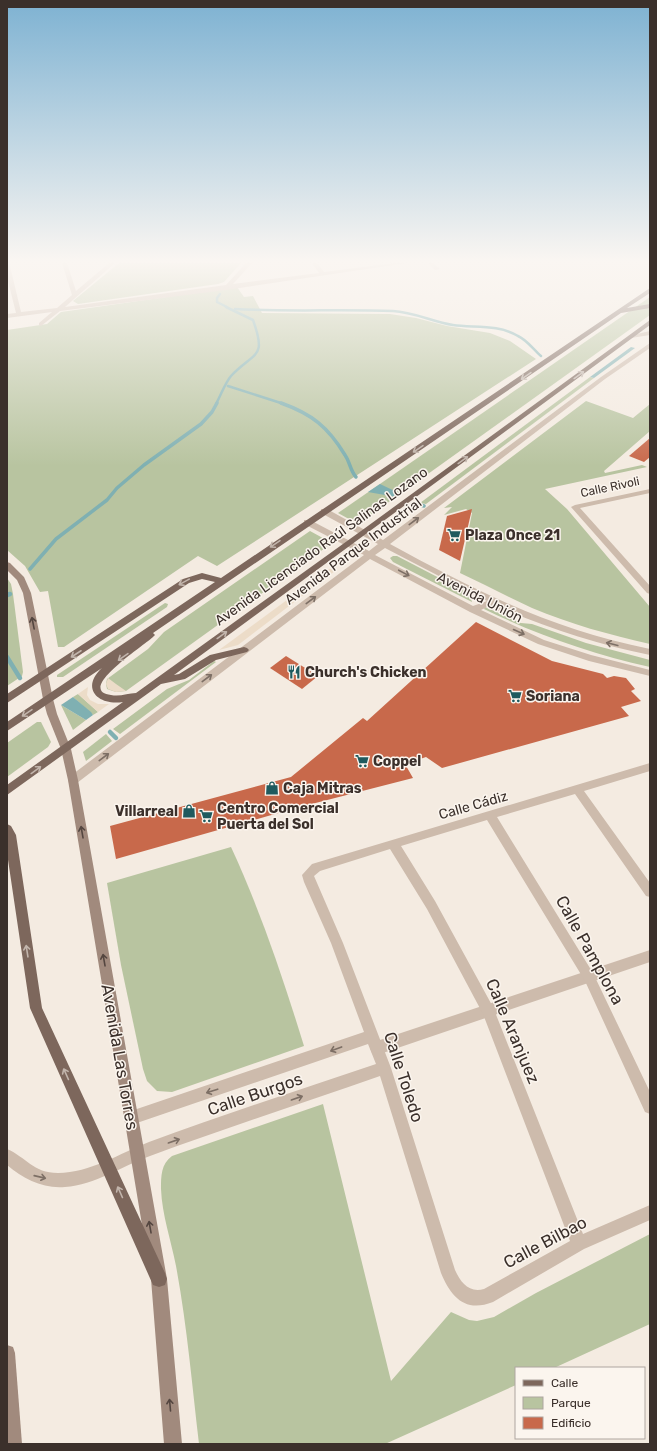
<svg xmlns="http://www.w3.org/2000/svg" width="657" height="1451" font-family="Rubik,sans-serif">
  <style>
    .green { fill: #b8c4a0 }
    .plaza { fill: #ecdcc8 }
    .water { fill: #7fb0b2 }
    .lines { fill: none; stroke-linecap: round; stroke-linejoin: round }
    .stream-far2 { stroke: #7fb0b2; stroke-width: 2.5 }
    .stream-far1 { stroke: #7fb0b2; stroke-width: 3.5 }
    .stream { stroke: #7fb0b2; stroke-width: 4.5 }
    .building { fill: #c8694b }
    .pedestrian { fill: #cdbbac; fill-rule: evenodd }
    .minor { fill: #cdbbac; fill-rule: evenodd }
    .tertiary { fill: #cdbbac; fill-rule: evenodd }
    .secondary { fill: #a18a7d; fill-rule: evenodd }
    .primary { fill: #7d675c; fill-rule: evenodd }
    .oneway { stroke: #c2b5ac }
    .oneway2 { stroke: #7d6f65 }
    .oneway3 { stroke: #544640 }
    .labels { text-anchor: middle; stroke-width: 3; stroke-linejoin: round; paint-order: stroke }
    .far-street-label { font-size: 12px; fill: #3b302b; stroke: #fbf5ee }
    .poi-label { font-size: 14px; font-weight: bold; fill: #3b302b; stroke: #fbf5ee; text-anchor: start }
    .street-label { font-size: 14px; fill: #3b302b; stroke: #fbf5ee }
    .near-street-label { font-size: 17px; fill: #3b302b; stroke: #fbf5ee }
  </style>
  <rect width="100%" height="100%" fill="#f4ebe1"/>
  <g class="green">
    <path d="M119,263H241L224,282L218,284L78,304L73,301Z"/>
    <path d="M237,287L244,297L253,296L262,313L390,314L416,318L447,326L490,333L510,341L536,359L217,566L198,556L64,647H58L48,591L40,592L25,566L7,550V330L47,324L61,312Z"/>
    <path d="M650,297V315L358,524L338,513Z"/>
    <path d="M590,377L594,378L426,504L420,503Z"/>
    <path d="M586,401L633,418L650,404V431L604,471L605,473L642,465L647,467L545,489L567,509L650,607V644C610,635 570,624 532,608C508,597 484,584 460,573L472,513L466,509L444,515L452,507L444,508Z"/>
    <path d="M310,531L332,543L126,691L116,692L107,689L106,684L107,679L148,649L164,632Z"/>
    <path d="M393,556H397L470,594L472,602L393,562L390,558Z"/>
    <path d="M7,578L11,584L13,594L23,672L22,676L7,686Z"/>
    <path d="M165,603L168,604L167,607L63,677H57V675Z"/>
    <path d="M485,607L521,623L532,624L586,643L650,660V667C592,654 537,635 484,609Z"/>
    <path d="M214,661L216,662L120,734L113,729L167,689L189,680Z"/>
    <path d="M78,694L98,712L93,715L73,697Z"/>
    <path d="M61,705L86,720L73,730Z"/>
    <path d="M37,722H41L51,742L48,747L7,777V743Z"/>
    <path d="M106,734L112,741L86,761L83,752Z"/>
    <path d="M231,847C261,912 283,978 304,1046L172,1092L157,1091L147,1081L143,1069L121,965L107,883Z"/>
    <path d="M323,1104L391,1381L451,1312L469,1320L477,1321L494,1317L536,1293L650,1234V1324L554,1368H516V1385L385,1444H199C192,1385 187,1325 176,1266C171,1240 162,1215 161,1189C161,1176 161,1164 172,1156Z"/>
  </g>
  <g class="plaza">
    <path d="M329,569H333L335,571L238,645L219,650Z"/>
    <path d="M108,678L116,684L126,691L116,692L108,689L106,684Z"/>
    <path d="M88,687L87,695L90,700L98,704H109L98,712L78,694Z"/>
  </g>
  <g class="water">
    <path d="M631,347L635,348L594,378L590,377Z"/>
    <path d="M380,484L401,494L396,497L368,492Z"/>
    <path d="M73,697L91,712L93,715L86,720L61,705Z"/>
  </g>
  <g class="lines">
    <g class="stream-far2">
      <path d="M220,294L217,298V302L227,307"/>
      <path d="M235,309C288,312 341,309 393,311C414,312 433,322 453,325C474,328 498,324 518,336C527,340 534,350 541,356"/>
      <path d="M228,386L284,404"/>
      <path d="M216,404C221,395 225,383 231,376C255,351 267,359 253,320L226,307"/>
    </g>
    <g class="stream-far1">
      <path d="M281,403C312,414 328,427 345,455C350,462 350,470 356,477"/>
      <path d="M418,504L424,506"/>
      <path d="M30,569L56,539L107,500L117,488L144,465L201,424L212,412L217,403"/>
    </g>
    <g class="stream">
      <path d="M7,595L10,594"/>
      <path d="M7,657L20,678"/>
      <path d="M110,732L116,738"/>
    </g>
  </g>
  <g class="building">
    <path d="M650,438V457L644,462L629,456Z"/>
    <path d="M472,509L460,561L439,550L447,516Z"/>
    <path d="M476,622L552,661L603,674L607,678L614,676L626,678L635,689L631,691L641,701L621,707L629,716L442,768L426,757L405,764L413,778L296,808L116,859L110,826L291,777L363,718L367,721Z"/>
    <path d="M286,656L318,676L302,689L270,668Z"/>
  </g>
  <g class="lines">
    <path class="pedestrian" d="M650,950V962L377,1055L372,1053L370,1048L372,1043L377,1041Z"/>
    <g class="minor">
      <path d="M62,263H67L76,291L109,263H115L65,307L226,285L246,263H252L233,284L319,273L312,263H317L324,272L395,263H407L226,290L60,311L41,326L39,325V323L52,312L7,318V314L16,313L7,277V264L10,266L21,312L57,308L72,295Z"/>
      <path d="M428,263H433L440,269L435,270Z"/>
      <path d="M650,489V493L580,508L650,586V594L647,593L571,507L575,505Z"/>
      <path d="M650,763V771L584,791L650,883V897L646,896L575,794L497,817L593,973L650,1092V1114L645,1112L585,981L487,820L401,846L435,901L493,1007L583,1234L650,1205V1220L584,1249L493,1302C465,1313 451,1297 441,1273L380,1076C303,1103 226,1128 150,1156C122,1166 95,1185 65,1187C43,1189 24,1179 7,1165V1149C26,1157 33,1173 58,1173C90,1173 120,1153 149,1142C224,1114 300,1090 376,1064L368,1044L131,1125L126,1123L124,1118L126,1113L131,1111L364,1032L331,943L304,882L302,875L312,864ZM390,849L427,909L483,1014L570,1241L484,1289C469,1293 461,1283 455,1270L391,1068L343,943L314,876L320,871Z"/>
    </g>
    <g class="tertiary">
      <path d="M650,331V335L631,338L628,336Z"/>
      <path d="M650,343V348L605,379L390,544C476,591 553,630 650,649V655C599,645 551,629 503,609L499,611L487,607L481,610L544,640L591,655L650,670V676L589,661L538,644L470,612L370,559L77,783H69L68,780L69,777L364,555L304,524V520H310L369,551L378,544L321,513V509H327L383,540L601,377ZM385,548L487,601L473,606L375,555Z"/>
    </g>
    <g class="secondary">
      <path d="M7,562L10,563L24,577L31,593L53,699L57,714L71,749L78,780L167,1279L182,1444H164L151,1279L68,780L61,749L47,714L43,699L23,593L17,580L7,570Z"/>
      <path d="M7,1345L13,1347L15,1353L22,1444H7Z"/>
    </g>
    <g class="primary">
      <path d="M650,288V293L627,308L650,304V308L621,313L153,633L155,635C150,642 73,690 111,695C120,697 128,693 136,693L361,531L650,320V325L174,675L179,674L210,655L244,647L247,648L249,650L247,652L216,660L185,679L161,684L7,795V785L123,702C98,706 80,688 102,668L7,731V722L215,582L202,579L189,583L7,703V694L183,579L202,573L221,578Z"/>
      <path d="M7,824L11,826L16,835L42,1008L165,1273L167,1279L165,1285L159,1287L153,1285L30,1008L7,853Z"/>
    </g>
  </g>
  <defs><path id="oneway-shaft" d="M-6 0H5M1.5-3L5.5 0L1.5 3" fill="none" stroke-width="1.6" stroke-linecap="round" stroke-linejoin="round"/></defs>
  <g class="oneway">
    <use href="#oneway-shaft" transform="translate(579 375) rotate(-36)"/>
    <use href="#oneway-shaft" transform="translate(526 376) rotate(145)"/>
    <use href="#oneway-shaft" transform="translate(418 449) rotate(146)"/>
    <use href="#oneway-shaft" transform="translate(463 460) rotate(-36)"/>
    <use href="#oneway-shaft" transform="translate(275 544) rotate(146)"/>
    <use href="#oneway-shaft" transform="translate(184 582) rotate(151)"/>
    <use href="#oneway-shaft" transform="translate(222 635) rotate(-36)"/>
    <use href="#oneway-shaft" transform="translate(76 654) rotate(147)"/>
    <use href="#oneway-shaft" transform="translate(123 657) rotate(145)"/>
    <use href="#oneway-shaft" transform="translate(27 713) rotate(146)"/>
    <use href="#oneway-shaft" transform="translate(36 770) rotate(-36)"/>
    <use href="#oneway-shaft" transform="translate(27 951) rotate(-99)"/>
    <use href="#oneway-shaft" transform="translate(66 1074) rotate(-114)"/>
    <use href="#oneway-shaft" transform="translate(120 1192) rotate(-114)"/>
  </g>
  <g class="oneway2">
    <use href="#oneway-shaft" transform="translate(414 521) rotate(-37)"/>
    <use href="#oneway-shaft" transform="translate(404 573) rotate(28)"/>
    <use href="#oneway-shaft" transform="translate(311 600) rotate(-37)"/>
    <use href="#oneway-shaft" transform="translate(519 632) rotate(24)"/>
    <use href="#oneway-shaft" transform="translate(612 644) rotate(-166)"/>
    <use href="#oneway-shaft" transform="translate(207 678) rotate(-37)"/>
    <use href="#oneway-shaft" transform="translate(104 757) rotate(-37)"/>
    <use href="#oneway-shaft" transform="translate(336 1049) rotate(160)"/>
    <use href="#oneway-shaft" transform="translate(212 1091) rotate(162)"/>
    <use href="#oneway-shaft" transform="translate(297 1098) rotate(-19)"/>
    <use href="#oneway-shaft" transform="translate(174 1141) rotate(-19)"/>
    <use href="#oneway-shaft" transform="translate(40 1177) rotate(13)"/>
  </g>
  <g class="oneway3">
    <use href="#oneway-shaft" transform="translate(33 623) rotate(-101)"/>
    <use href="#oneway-shaft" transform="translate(82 832) rotate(-100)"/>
    <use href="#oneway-shaft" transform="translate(104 960) rotate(-100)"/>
    <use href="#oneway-shaft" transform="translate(150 1227) rotate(-100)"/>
    <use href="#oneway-shaft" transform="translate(170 1405) rotate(-95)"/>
  </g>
  <linearGradient id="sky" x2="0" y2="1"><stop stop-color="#7eb2d2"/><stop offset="0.56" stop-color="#faf6f2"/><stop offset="1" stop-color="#faf6f2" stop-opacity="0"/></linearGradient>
  <rect width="657" height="466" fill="url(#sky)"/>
  <defs>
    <g id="supermarket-bare" transform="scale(1.08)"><path d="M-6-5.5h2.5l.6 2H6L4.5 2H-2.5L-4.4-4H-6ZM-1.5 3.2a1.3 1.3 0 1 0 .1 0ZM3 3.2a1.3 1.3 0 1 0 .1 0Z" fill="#1f5a5e" stroke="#fbf5ee" stroke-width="2.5" paint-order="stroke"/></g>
    <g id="restaurant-bare" transform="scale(1.08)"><path d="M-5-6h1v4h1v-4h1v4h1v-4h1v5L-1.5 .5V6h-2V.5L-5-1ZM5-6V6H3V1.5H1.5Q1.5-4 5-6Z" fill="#1f5a5e" stroke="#fbf5ee" stroke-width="2.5" paint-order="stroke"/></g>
    <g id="shop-bare" transform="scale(1.08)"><path d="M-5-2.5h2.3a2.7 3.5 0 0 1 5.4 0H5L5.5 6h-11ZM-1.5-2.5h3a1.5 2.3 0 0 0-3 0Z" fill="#1f5a5e" stroke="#fbf5ee" stroke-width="2.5" paint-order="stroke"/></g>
  </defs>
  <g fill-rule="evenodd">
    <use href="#supermarket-bare" x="454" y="535"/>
    <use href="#restaurant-bare" x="294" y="672"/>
    <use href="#supermarket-bare" x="515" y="696"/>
    <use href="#supermarket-bare" x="362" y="761"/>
    <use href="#shop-bare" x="272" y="788"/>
    <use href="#shop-bare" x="189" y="811"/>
    <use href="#supermarket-bare" x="206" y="816"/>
  </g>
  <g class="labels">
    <g class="far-street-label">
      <text transform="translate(610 487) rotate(-12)" y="4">Calle Rivoli</text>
    </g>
    <g class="poi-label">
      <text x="465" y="540">Plaza Once 21</text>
      <text x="305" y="677">Church's Chicken</text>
      <text x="526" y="701">Soriana</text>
      <text x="373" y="766">Coppel</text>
      <text x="283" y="793">Caja Mitras</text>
      <text x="217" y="813">Centro Comercial<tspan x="217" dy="16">Puerta del Sol</tspan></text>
      <text x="178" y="816" text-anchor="end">Villarreal</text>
    </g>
    <g class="street-label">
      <text transform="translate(321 546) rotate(-36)" y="5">Avenida Licenciado Raúl Salinas Lozano</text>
      <text transform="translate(353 551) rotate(-37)" y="5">Avenida Parque Industrial</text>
      <text transform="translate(480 597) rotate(27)" y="5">Avenida Unión</text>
      <text transform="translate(473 805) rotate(-16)" y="5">Calle Cádiz</text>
    </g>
    <g class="near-street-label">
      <text transform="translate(590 950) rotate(61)" y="6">Calle Pamplona</text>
      <text transform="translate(513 1031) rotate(67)" y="6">Calle Aranjuez</text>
      <text transform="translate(120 1057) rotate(80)" y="6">Avenida Las Torres</text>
      <text transform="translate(404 1077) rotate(72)" y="6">Calle Toledo</text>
      <text transform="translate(255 1094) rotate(-19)" y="6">Calle Burgos</text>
      <text transform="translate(545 1242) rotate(-28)" y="6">Calle Bilbao</text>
    </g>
  </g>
  <rect width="657" height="1451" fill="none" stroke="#3b302b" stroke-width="16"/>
  <rect x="515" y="1367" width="130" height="72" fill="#fbf5ee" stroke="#aea6a0"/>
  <rect x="523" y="1380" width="20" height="6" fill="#7d675c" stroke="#aea6a0"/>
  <text x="551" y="1387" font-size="12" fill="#3b302b">Calle</text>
  <rect x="523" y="1397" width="20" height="12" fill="#b8c4a0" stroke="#aea6a0"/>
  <text x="551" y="1407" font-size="12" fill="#3b302b">Parque</text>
  <rect x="523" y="1417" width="20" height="12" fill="#c8694b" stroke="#aea6a0"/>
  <text x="551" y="1427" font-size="12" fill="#3b302b">Edificio</text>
</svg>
